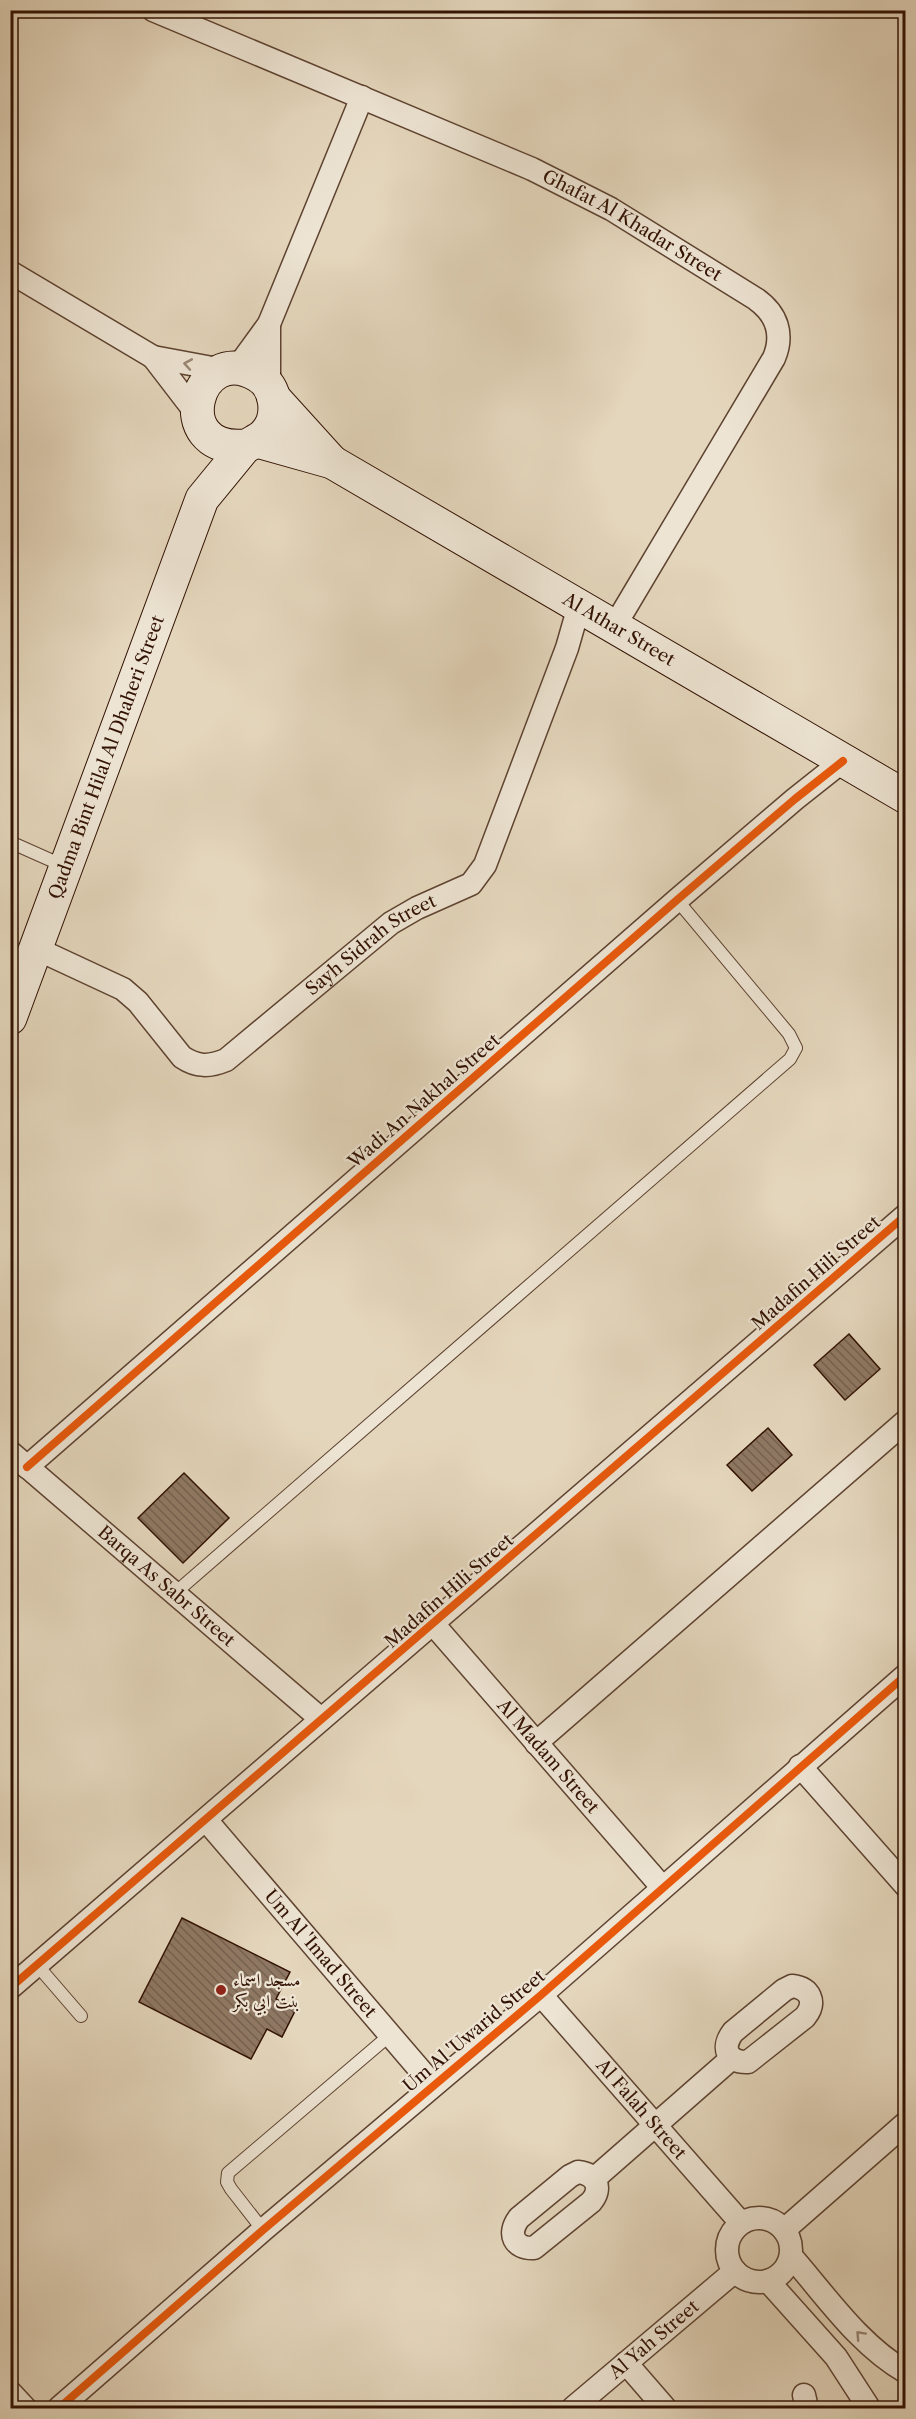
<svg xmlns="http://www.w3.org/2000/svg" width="916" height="2419" font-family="'Libre Caslon Text',Amiri,serif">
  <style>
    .building { fill: url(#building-back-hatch); stroke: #321203; stroke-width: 1.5 }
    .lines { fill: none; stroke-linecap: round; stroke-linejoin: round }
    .lane-casing { stroke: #5e4331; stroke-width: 14 }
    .street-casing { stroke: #5e4331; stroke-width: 25 }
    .secondary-casing { stroke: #321203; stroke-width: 35 }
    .lane { stroke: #ede4d3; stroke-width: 12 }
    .street { stroke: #ede4d3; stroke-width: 22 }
    .secondary { stroke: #ede4d3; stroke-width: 33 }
    .cycleway-casing { stroke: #ede4d3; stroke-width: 11 }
    .cycleway { stroke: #e8590c; stroke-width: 8 }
    .oneway { stroke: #998675 }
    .poi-dot { fill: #8f2418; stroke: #ede4d3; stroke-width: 2 }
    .labels { text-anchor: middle; stroke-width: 4.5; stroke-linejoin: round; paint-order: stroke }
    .street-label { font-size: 18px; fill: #321203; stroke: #ede4d3 }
    .poi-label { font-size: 18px; fill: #321203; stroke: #ede4d3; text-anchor: start }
  </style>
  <defs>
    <pattern id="building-back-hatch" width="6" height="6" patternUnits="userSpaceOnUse" patternTransform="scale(1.5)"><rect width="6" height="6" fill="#8f7863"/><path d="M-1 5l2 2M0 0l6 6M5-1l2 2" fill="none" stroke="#75614f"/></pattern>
  </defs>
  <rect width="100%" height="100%" fill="#e4d6bc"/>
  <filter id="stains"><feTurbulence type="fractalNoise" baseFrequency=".00333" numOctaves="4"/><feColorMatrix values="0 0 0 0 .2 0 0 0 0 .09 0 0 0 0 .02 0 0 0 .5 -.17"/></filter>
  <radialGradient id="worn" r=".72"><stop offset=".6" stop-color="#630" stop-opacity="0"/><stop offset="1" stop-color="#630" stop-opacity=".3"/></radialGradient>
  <g class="building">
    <path d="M849,1334L880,1369L845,1400L814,1365Z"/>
    <path d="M768,1428L792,1455L752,1491L727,1465Z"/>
    <path d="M184,1473L229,1518L183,1563L138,1518Z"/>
    <path d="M182,1918L290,1972L276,1999L296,2009L282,2037L267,2029L251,2059L139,2002Z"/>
  </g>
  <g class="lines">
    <g class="lane-casing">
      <g id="lane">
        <path d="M10,842L64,866"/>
        <path d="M175,1593L790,1059L796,1048L789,1034L677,900"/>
        <path d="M37,1965L81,2016"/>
        <path d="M263,2230L231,2189L227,2182L228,2173L390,2035"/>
      </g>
    </g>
    <g class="street-casing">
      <g id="street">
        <path id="s1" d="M153,10L532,169L611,209L756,299C777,314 784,334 774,358L614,627"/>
        <path d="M10,272L153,357L223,370"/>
        <path d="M269,324V386"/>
        <path d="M153,357L196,413"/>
        <path d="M237,368L269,324L362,97"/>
        <path id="s2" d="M37,949L123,989L138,1002L182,1057C197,1067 209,1067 226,1060L391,923L417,908L471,884L485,865L567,648L579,606"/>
        <path id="s3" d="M10,1452L321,1719"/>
        <path d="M27,1467L677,900L795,799L843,761"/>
        <path id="s4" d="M434,1625L662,1887"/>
        <path d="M536,1743L906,1421"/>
        <path d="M800,1766L906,1886"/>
        <path id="s5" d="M206,1820L433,2085"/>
        <path d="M792,1986C810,1988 817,2002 805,2017L748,2062C727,2063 721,2048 733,2032L784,1990Z"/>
        <path d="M10,1988L906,1215"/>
        <path id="s6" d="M541,1995L741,2223"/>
        <path d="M578,2172C596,2174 603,2188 591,2202L534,2248C514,2249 507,2234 519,2218L570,2176Z"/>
        <path d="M595,2178L732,2058"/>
        <circle cx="759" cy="2250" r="32"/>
        <path d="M784,2230L906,2123"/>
        <path d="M791,2256C826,2296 859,2345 906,2372"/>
        <path d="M768,2281L836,2357L869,2408"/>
        <path d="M626,2363L665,2408"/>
        <path d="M10,2392L25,2408"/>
        <path d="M804,2395L807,2408"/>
        <path d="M59,2408L263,2230L541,1995L906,1675"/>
        <path id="s7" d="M573,2408L735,2271"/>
      </g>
    </g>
    <g class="secondary-casing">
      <g id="secondary">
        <path d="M274,398L332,462"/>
        <path id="s8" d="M257,441L332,462L906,797"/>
        <path id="s9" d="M10,1018L202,499C215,483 229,466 243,449C249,443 259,441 265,434C281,417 277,386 257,375C196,339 166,453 245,446"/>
      </g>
    </g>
    <use href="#lane" class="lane"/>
    <use href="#street" class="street"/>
    <use href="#secondary" class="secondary"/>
    <g class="cycleway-casing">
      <g id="cycleway">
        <path d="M27,1467L677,900L795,799L843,761"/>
        <path d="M10,1988L906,1215"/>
        <path d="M59,2408L263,2230L541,1995L906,1675"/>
      </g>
    </g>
    <use href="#cycleway" class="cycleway"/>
  </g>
  <defs><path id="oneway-chevron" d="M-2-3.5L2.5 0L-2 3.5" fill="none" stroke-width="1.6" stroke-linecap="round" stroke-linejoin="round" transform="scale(1.5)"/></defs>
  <g class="oneway">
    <use href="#oneway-chevron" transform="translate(188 364) rotate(-170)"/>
    <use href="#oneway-chevron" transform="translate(860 2335) rotate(-133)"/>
  </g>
  <circle class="poi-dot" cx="221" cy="1990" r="6"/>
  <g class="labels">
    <g class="street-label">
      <text dy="6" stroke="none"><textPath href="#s1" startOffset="526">Ghafat Al Khadar Street</textPath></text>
      <text dy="6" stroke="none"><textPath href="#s8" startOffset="410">Al Athar Street</textPath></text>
      <text dy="6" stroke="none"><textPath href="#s9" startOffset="278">Qadma Bint Hilal Al Dhaheri Street</textPath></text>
      <text dy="6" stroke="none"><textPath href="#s2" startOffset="417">Sayh Sidrah Street</textPath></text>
      <text transform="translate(424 1101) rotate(-41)" y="6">Wadi An Nakhal Street</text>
      <text transform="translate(816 1273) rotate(-41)" y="6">Madafin Hili Street</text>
      <text dy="6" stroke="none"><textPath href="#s3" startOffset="206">Barqa As Sabr Street</textPath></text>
      <text transform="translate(449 1591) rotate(-41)" y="6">Madafin Hili Street</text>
      <text dy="6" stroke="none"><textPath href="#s4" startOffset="174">Al Madam Street</textPath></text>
      <text dy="6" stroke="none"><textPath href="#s5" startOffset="176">Um Al 'Imad Street</textPath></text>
      <text transform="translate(474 2031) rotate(-40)" y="6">Um Al 'Uwarid Street</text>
      <text dy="6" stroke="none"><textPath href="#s6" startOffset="152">Al Falah Street</textPath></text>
      <text dy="6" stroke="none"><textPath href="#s7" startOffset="106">Al Yah Street</textPath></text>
    </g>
    <g class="poi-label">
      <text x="233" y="1986">مسجد اسماء<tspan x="233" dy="21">بنت ابي بكر</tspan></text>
    </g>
  </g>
  <rect width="916" height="2419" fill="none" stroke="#e4d6bc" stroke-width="36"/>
  <rect x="12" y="12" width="892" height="2395" fill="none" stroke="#321203" stroke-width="3"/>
  <rect x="18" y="18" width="880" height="2383" fill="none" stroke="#321203" stroke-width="1.5"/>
  <rect width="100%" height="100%" filter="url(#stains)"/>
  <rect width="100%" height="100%" fill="url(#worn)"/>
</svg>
